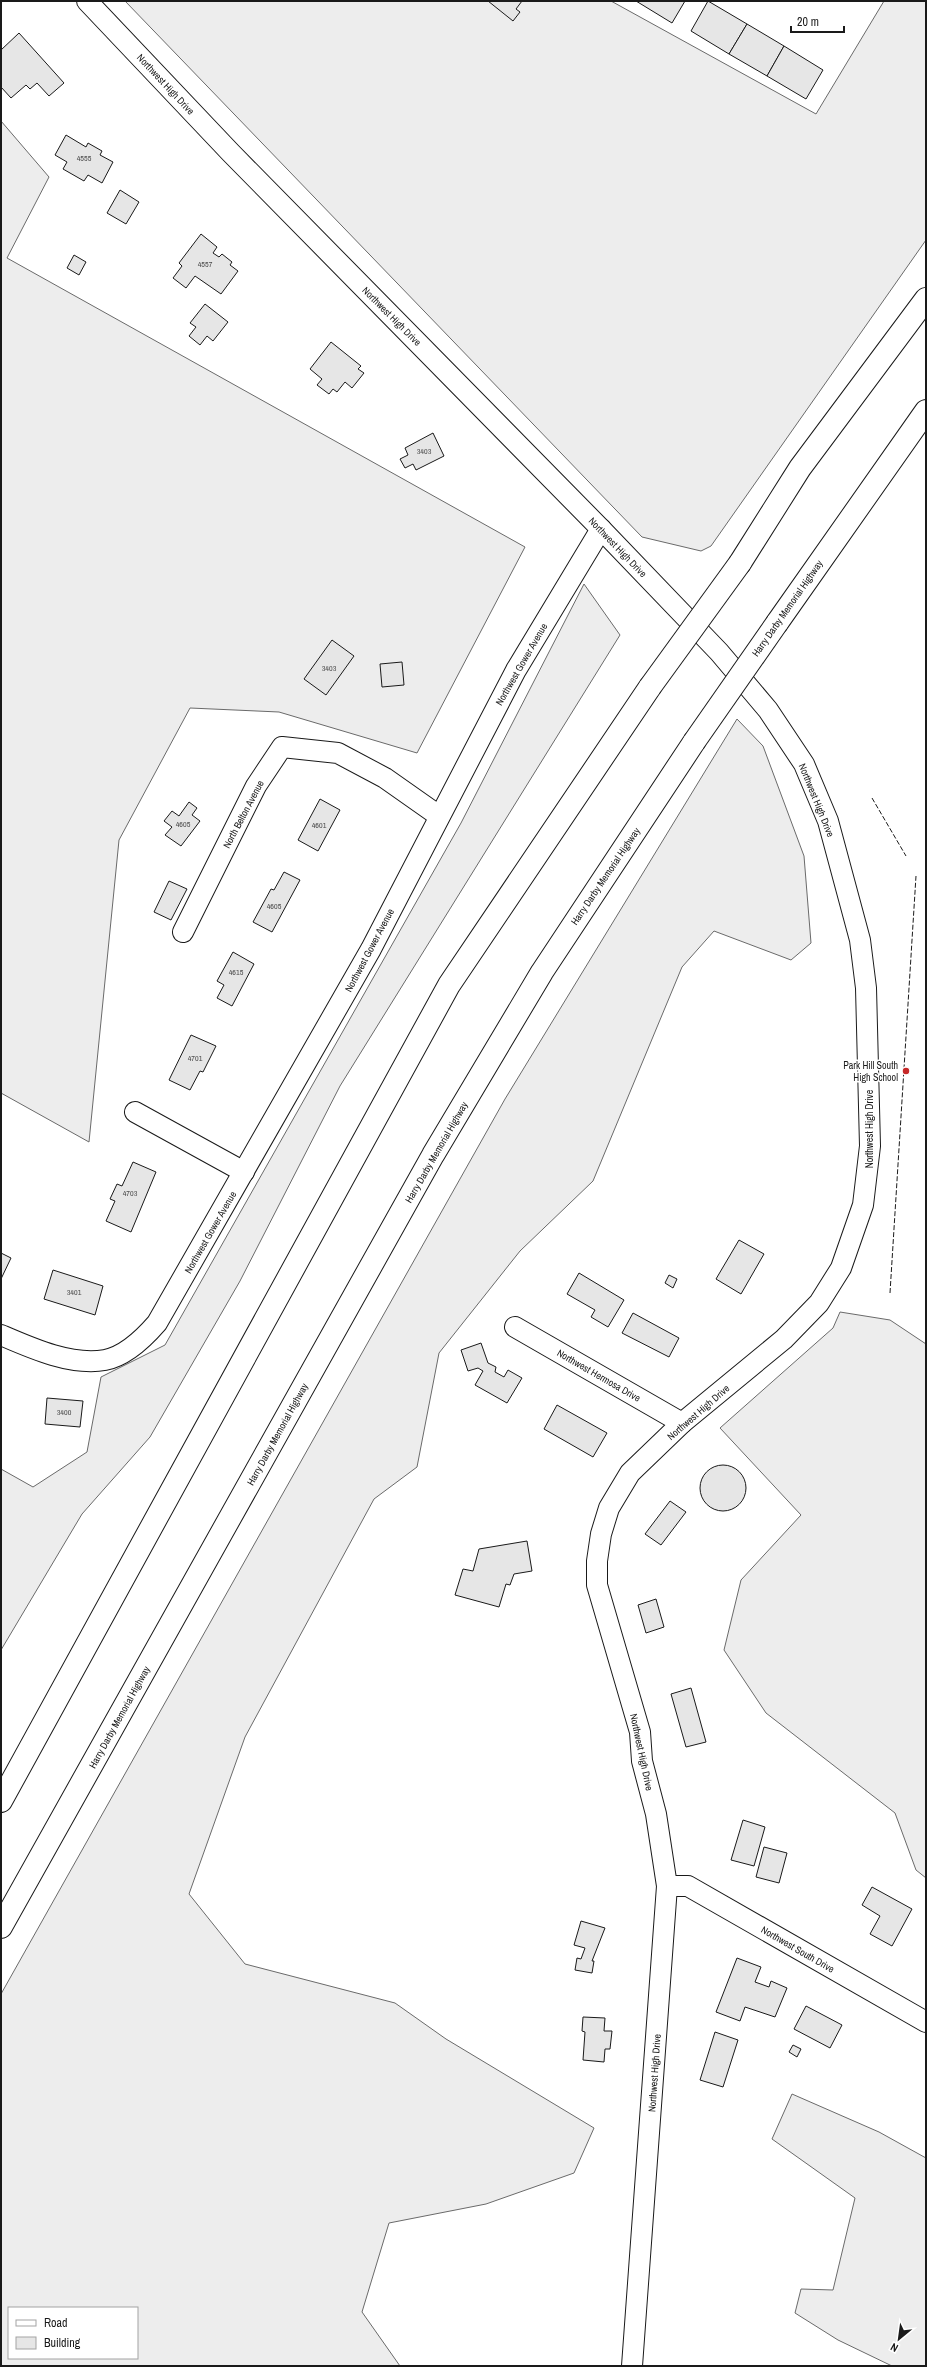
<svg xmlns="http://www.w3.org/2000/svg" width="927" height="2367" font-family="'Archivo Narrow',sans-serif">
  <style>
    .built { fill: #ededed; stroke: #6a6a6a; fill-rule: evenodd }
    .building { fill: #e6e6e6; stroke: #1a1a1a }
    .lines { fill: none; stroke-linecap: round; stroke-linejoin: round }
    .minor-casing { stroke: #1a1a1a; stroke-width: 22 }
    .highway-casing { stroke: #1a1a1a; stroke-width: 24 }
    .minor { stroke: #fff; stroke-width: 20 }
    .highway { stroke: #fff; stroke-width: 22 }
    .highway-bridge-casing { stroke: #1a1a1a; stroke-width: 24; stroke-linecap: butt }
    .highway-bridge { stroke: #fff; stroke-width: 22 }
    .fence { stroke: #1a1a1a; stroke-width: 1; stroke-dasharray: 5 2; stroke-linecap: butt }
    .poi-dot { fill: #c62828; stroke: #fff; stroke-width: 1.5 }
    .labels { text-anchor: middle; stroke-width: 3; stroke-linejoin: round; paint-order: stroke }
    .number-label { font-size: 8px; fill: #4d4d4d }
    .street-label { font-size: 10px; fill: #1a1a1a; stroke: #fff }
    .poi-label { font-size: 10px; fill: #1a1a1a; stroke: #fff; text-anchor: end }
  </style>
  <rect width="100%" height="100%" fill="#fff"/>
  <g class="built">
    <path d="M125,1H611L816,114L884,1H926V240L711,546L701,551L642,537Z"/>
    <path d="M1,121L49,177L7,258L525,547L417,753L279,712L190,708L119,840L89,1142L1,1093Z"/>
    <path d="M584,584L620,635L340,1086L240,1281L150,1437L82,1514L1,1650V1469L33,1487L87,1452L101,1377L165,1345L461,823Z"/>
    <path d="M737,719L763,746L804,856L811,943L791,960L714,931L682,967L593,1181L520,1251L439,1353L417,1467L374,1499L245,1737L189,1894L245,1964L395,2003L446,2039L594,2128L574,2173L486,2204L389,2223L362,2312L400,2366H1V1994L505,1099ZM9,2308H137V2358H9Z"/>
    <path d="M840,1312L890,1320L926,1344V1878L916,1870L895,1813L766,1713L724,1650L741,1580L801,1515L720,1428L833,1328Z"/>
    <path d="M792,2094L879,2132L926,2158V2366H892L838,2340L795,2313L801,2289L833,2290L855,2198L772,2139Z"/>
  </g>
  <g class="building">
    <path d="M488,1H522L516,9L520,12L513,21Z"/>
    <path d="M636,1H685L672,23Z"/>
    <path d="M708,1L747,24L729,54L691,31Z"/>
    <path d="M747,24L784,46L767,76L729,54Z"/>
    <path d="M19,33L64,83L49,96L37,83L30,89L26,85L11,98L1,87V50Z"/>
    <path d="M784,46L823,70L806,99L767,76Z"/>
    <path d="M66,135L86,147L88,143L102,151L100,155L113,162L102,183L88,175L84,181L63,169L67,162L55,155Z"/>
    <path d="M120,190L139,202L126,224L107,213Z"/>
    <path d="M201,234L217,247L213,253L219,257L222,254L232,262L230,265L238,271L221,294L195,276L186,288L173,278L182,266L179,263Z"/>
    <path d="M74,255L86,262L79,275L67,268Z"/>
    <path d="M205,304L228,322L213,341L207,336L200,345L189,336L196,327L190,323Z"/>
    <path d="M331,342L361,366L358,369L364,373L352,388L345,382L337,392L333,389L329,394L317,385L322,379L310,369Z"/>
    <path d="M433,433L444,456L416,470L413,464L405,468L400,459L408,455L405,448Z"/>
    <path d="M332,640L354,656L326,695L304,679Z"/>
    <path d="M402,662L404,685L382,687L380,664Z"/>
    <path d="M320,799L340,810L318,851L298,840Z"/>
    <path d="M189,802L197,808L192,815L200,821L181,846L165,835L172,827L164,821L172,811L179,816Z"/>
    <path d="M284,872L300,880L272,932L253,922L271,889L274,890Z"/>
    <path d="M169,881L187,889L171,920L154,912Z"/>
    <path d="M233,952L254,964L232,1006L217,998L224,985L217,981Z"/>
    <path d="M191,1035L216,1046L203,1072L200,1071L190,1090L169,1080Z"/>
    <path d="M133,1162L156,1172L131,1232L106,1221L115,1201L110,1199L117,1184L122,1186Z"/>
    <path d="M739,1240L764,1254L741,1294L716,1279Z"/>
    <path d="M1,1253L11,1258L1,1279Z"/>
    <path d="M53,1270L103,1286L95,1315L44,1299Z"/>
    <path d="M579,1273L624,1300L608,1327L591,1317L595,1310L567,1294Z"/>
    <path d="M669,1275L677,1279L673,1288L665,1283Z"/>
    <path d="M633,1313L679,1338L669,1357L622,1333Z"/>
    <path d="M481,1343L488,1363L496,1367L495,1372L504,1377L508,1370L522,1378L507,1403L475,1385L483,1371L478,1368L468,1371L461,1350Z"/>
    <path d="M47,1398L83,1401L80,1427L45,1424Z"/>
    <path d="M557,1405L607,1433L593,1457L544,1429Z"/>
    <circle cx="723" cy="1488" r="23"/>
    <path d="M670,1501L686,1512L661,1545L645,1534Z"/>
    <path d="M527,1541L532,1571L514,1574L510,1585L506,1584L499,1607L455,1595L463,1569L473,1571L479,1549Z"/>
    <path d="M656,1599L664,1627L646,1633L638,1605Z"/>
    <path d="M691,1688L706,1742L686,1747L671,1694Z"/>
    <path d="M743,1820L765,1827L754,1866L731,1860Z"/>
    <path d="M764,1847L787,1853L779,1883L756,1877Z"/>
    <path d="M872,1887L912,1909L892,1946L870,1934L880,1916L862,1905Z"/>
    <path d="M581,1921L605,1928L592,1961H594L592,1973L575,1970L577,1958L581,1959L585,1948L574,1945Z"/>
    <path d="M737,1958L761,1967L755,1982L769,1987L771,1981L787,1988L775,2017L745,2007L740,2021L716,2012Z"/>
    <path d="M806,2006L842,2025L830,2048L794,2029Z"/>
    <path d="M583,2017L605,2018L604,2031H612L610,2049H605L604,2062L583,2060L585,2032L582,2031Z"/>
    <path d="M715,2032L738,2040L723,2087L700,2080Z"/>
    <path d="M793,2045L801,2049L797,2057L789,2052Z"/>
  </g>
  <g class="lines">
    <g class="minor-casing">
      <g id="minor">
        <path d="M87,1L231,153L601,529L719,652L768,710L804,764L828,821L860,940L866,988L870,1146L863,1205L841,1268L819,1303L784,1339L682,1423L630,1473L609,1508L601,1534L597,1561V1585L640,1732L642,1761L656,1814L667,1886L632,2366"/>
        <path d="M183,932L256,786L282,747L338,753L385,778L439,816"/>
        <path d="M135,1112L244,1172"/>
        <path d="M515,1327L682,1423"/>
        <path d="M1,1335C31,1348 71,1366 105,1360C126,1356 144,1338 157,1323L371,949L516,670L601,529"/>
        <path d="M667,1886H688L926,2022"/>
      </g>
    </g>
    <g class="highway-casing">
      <g id="highway">
        <path d="M740,563L800,468L926,299"/>
        <path d="M777,623L926,411"/>
        <path d="M1,1801L449,985L650,687"/>
        <path d="M1,1927L433,1155L542,972L694,742"/>
      </g>
    </g>
    <use href="#minor" class="minor"/>
    <use href="#highway" class="highway"/>
    <g class="highway-bridge-casing">
      <g id="highway-bridge">
        <path d="M650,687L740,563"/>
        <path d="M694,742L777,623"/>
      </g>
    </g>
    <use href="#highway-bridge" class="highway-bridge"/>
    <g class="fence">
      <path d="M872,798L906,856"/>
      <path d="M890,1293L916,876"/>
    </g>
  </g>
  <circle class="poi-dot" cx="906" cy="1071" r="4"/>
  <g class="labels">
    <g class="number-label">
      <text x="84" y="161">4555</text>
      <text x="205" y="267">4557</text>
      <text x="424" y="454">3403</text>
      <text x="329" y="671">3403</text>
      <text x="183" y="827">4605</text>
      <text x="319" y="828">4601</text>
      <text x="274" y="909">4605</text>
      <text x="236" y="975">4615</text>
      <text x="195" y="1061">4701</text>
      <text x="130" y="1196">4703</text>
      <text x="74" y="1295">3401</text>
      <text x="64" y="1415">3400</text>
    </g>
    <g class="street-label">
      <text transform="translate(166 84) rotate(47)" y="4">Northwest High Drive</text>
      <text transform="translate(392 316) rotate(45)" y="4">Northwest High Drive</text>
      <text transform="translate(618 547) rotate(46)" y="4">Northwest High Drive</text>
      <text transform="translate(787 608) rotate(-55)" y="4">Harry Darby Memorial Highway</text>
      <text transform="translate(521 664) rotate(-60)" y="4">Northwest Gower Avenue</text>
      <text transform="translate(817 800) rotate(68)" y="4">Northwest High Drive</text>
      <text transform="translate(243 814) rotate(-62)" y="4">North Belton Avenue</text>
      <text transform="translate(605 876) rotate(-56)" y="4">Harry Darby Memorial Highway</text>
      <text transform="translate(369 950) rotate(-62)" y="4">Northwest Gower Avenue</text>
      <text transform="translate(869 1129) rotate(-90)" y="4">Northwest High Drive</text>
      <text transform="translate(436 1152) rotate(-60)" y="4">Harry Darby Memorial Highway</text>
      <text transform="translate(210 1232) rotate(-60)" y="4">Northwest Gower Avenue</text>
      <text transform="translate(599 1375) rotate(30)" y="4">Northwest Hermosa Drive</text>
      <text transform="translate(698 1412) rotate(-41)" y="4">Northwest High Drive</text>
      <text transform="translate(277 1434) rotate(-61)" y="4">Harry Darby Memorial Highway</text>
      <text transform="translate(119 1717) rotate(-61)" y="4">Harry Darby Memorial Highway</text>
      <text transform="translate(642 1752) rotate(78)" y="4">Northwest High Drive</text>
      <text transform="translate(798 1949) rotate(30)" y="4">Northwest South Drive</text>
      <text transform="translate(654 2073) rotate(-86)" y="4">Northwest High Drive</text>
    </g>
    <g class="poi-label">
      <text x="898" y="1069">Park Hill South<tspan x="898" dy="12">High School</tspan></text>
    </g>
  </g>
  <rect width="927" height="2367" fill="none" stroke="#1a1a1a" stroke-width="4"/>
  <rect x="8" y="2307" width="130" height="52" fill="#ffffff" stroke="#a3a3a3"/>
  <rect x="16" y="2320" width="20" height="6" fill="#ffffff" stroke="#a3a3a3"/>
  <text x="44" y="2327" font-size="12" fill="#1a1a1a">Road</text>
  <rect x="16" y="2337" width="20" height="12" fill="#e6e6e6" stroke="#a3a3a3"/>
  <text x="44" y="2347" font-size="12" fill="#1a1a1a">Building</text>
  <g transform="translate(899 2339) rotate(209)" stroke="#ffffff" stroke-width="3" paint-order="stroke">
  <path d="M0-3L7 15L0 10L-7 15Z" fill="#1a1a1a"/>
  <text y="-6" font-size="11" font-weight="bold" text-anchor="middle" fill="#1a1a1a">N</text>
  </g>
  <path d="M791 26v6h53v-6" fill="none" stroke="#1a1a1a" stroke-width="2"/>
  <text x="797" y="26" font-size="12" fill="#1a1a1a" stroke="#ffffff" stroke-width="3" paint-order="stroke">20 m</text>
</svg>
